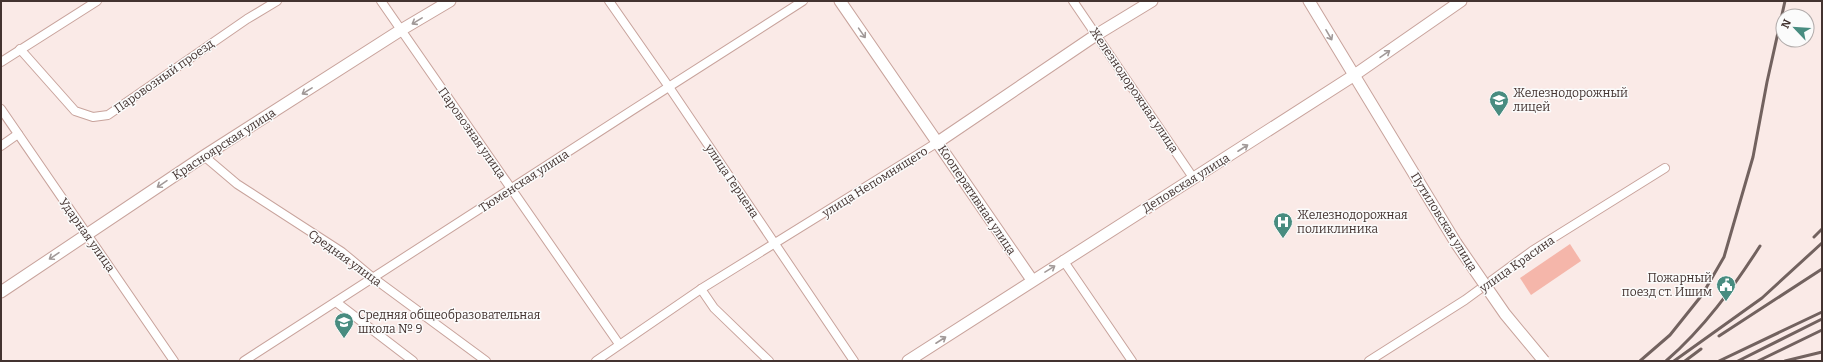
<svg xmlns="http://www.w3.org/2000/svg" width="1823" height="362" font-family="Bitter,serif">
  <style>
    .green { fill: #f5b6aa }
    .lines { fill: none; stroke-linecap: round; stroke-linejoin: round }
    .street-casing { stroke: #c8a39c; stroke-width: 10 }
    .secondary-casing { stroke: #c8a39c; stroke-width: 13 }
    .street { stroke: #fff; stroke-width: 8 }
    .secondary { stroke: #fff; stroke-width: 11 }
    .rail { stroke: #72625f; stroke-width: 3 }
    .secondary-bridge-casing { stroke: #c8a39c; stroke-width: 13; stroke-linecap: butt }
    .secondary-bridge { stroke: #fff; stroke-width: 11 }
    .oneway { stroke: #a19998 }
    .labels { text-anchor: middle; stroke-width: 3; stroke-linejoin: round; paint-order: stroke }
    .street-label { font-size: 12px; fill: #433330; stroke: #fbfbfb }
    .poi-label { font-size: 12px; fill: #433330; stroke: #fbfbfb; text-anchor: start }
  </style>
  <rect width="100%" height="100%" fill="#faeae7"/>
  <path class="green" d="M1570,244L1581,261L1531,295L1520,278Z"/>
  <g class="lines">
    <g class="street-casing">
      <g id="street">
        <path d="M381,1L619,344"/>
        <path d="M609,1L669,87L854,361"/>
        <path d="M1073,1L1194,179"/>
        <path d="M20,49L75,111L93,117L108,115L247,19L277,1"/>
        <path d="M1,62L97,1"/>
        <path d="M1,109L174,361"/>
        <path d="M1,146L18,134"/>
        <path d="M204,156L237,184L342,252L372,277L486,361"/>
        <path d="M1063,260L1132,361"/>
        <path d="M701,289L714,308L769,361"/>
        <path d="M336,302L413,361"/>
        <path d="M244,361C430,241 616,120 803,1"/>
        <path d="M596,361L701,289L938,142"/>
        <path d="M1369,361L1465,300L1532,251L1665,168"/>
      </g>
    </g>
    <g class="secondary-casing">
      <g id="secondary">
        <path d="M840,1L1032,280"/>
        <path d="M1309,1L1456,243"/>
        <path d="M938,142L1096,35L1152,1"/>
        <path d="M1,292L204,156L401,30L450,1"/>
        <path d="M908,361L1353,76L1461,1"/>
      </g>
    </g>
    <use href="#street" class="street"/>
    <use href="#secondary" class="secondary"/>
    <g class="rail">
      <path d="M1814,237L1822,229"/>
      <path d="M1719,336L1822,269"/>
      <path d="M1640,361L1670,335L1702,295L1724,257L1753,157L1767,82L1785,1"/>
      <path d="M1666,361C1704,328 1733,288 1760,246"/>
      <path d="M1674,361L1762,298L1822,243"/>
      <path d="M1685,361L1701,349"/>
      <path d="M1719,361L1822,312"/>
      <path d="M1738,361L1822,319"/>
      <path d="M1758,361L1822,330"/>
      <path d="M1785,361L1822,352"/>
    </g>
    <g class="secondary-bridge-casing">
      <path id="secondary-bridge" d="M1456,243L1505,314L1544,361"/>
    </g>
    <use href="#secondary-bridge" class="secondary-bridge"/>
  </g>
  <defs><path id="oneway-shaft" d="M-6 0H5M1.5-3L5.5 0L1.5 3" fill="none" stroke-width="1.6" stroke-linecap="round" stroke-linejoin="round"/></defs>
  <g class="oneway">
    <use href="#oneway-shaft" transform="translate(417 21) rotate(149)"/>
    <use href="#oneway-shaft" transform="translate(862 33) rotate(55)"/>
    <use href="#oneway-shaft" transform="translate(1329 35) rotate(60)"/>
    <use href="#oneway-shaft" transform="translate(1385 54) rotate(-35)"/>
    <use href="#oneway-shaft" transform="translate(307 91) rotate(148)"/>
    <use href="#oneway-shaft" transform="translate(1243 148) rotate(-33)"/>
    <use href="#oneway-shaft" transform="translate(162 184) rotate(146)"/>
    <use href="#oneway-shaft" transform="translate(54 256) rotate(146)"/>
    <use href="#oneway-shaft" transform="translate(1050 269) rotate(-32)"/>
    <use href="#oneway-shaft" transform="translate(941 340) rotate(-33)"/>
  </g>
  <defs>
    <g id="university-pin" transform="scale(1)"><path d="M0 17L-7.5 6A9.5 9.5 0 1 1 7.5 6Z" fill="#488c80" stroke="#fbfbfb"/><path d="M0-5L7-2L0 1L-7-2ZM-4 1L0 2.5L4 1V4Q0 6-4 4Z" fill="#fff"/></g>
    <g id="hospital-pin" transform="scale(1)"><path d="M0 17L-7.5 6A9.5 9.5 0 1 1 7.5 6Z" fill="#488c80" stroke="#fbfbfb"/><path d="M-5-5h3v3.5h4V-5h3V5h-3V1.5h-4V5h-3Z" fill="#fff"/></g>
    <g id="civic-pin" transform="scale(1)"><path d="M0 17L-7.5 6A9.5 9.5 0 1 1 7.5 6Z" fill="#488c80" stroke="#fbfbfb"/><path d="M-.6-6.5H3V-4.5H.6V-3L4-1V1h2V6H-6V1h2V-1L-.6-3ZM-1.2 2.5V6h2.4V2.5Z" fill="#fff"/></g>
    <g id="school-pin" transform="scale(1)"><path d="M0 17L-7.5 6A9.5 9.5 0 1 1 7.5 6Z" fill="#488c80" stroke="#fbfbfb"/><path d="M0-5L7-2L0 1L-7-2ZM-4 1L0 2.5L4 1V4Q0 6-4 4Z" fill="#fff"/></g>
  </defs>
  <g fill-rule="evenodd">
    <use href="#university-pin" x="1499" y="100"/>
    <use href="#hospital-pin" x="1283" y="222"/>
    <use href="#civic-pin" x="1726" y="285"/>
    <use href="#school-pin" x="344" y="322"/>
  </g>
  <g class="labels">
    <g class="street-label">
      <text transform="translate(164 76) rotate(-35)" y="4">Паровозный проезд</text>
      <text transform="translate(1134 90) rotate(56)" y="4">Железнодорожная улица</text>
      <text transform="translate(472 133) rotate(55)" y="4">Паровозная улица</text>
      <text transform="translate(224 144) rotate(-33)" y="4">Красноярская улица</text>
      <text transform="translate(524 181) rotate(-33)" y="4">Тюменская улица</text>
      <text transform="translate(732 181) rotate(56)" y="4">улица Герцена</text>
      <text transform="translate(875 182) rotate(-32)" y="4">улица Непомнящего</text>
      <text transform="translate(1186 183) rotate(-32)" y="4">Деповская улица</text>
      <text transform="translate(977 200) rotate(56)" y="4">Кооперативная улица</text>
      <text transform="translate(1444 222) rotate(58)" y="4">Путиловская улица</text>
      <text transform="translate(87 235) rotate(55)" y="4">Ударная улица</text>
      <text transform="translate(345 258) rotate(36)" y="4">Средняя улица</text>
      <text transform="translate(1517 264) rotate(-35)" y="4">улица Красина</text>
    </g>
    <g class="poi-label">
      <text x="1513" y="97">Железнодорожный<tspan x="1513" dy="14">лицей</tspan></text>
      <text x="1297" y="219">Железнодорожная<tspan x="1297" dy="14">поликлиника</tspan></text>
      <text x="1712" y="282" text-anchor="end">Пожарный<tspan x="1712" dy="14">поезд ст. Ишим</tspan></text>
      <text x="358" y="319">Средняя общеобразовательная<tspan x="358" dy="14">школа № 9</tspan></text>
    </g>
  </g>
  <rect width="1823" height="362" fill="none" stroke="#433330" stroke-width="4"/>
  <g transform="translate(1795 28) rotate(295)"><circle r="19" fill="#fbfbfb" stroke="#b1abaa"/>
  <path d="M0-3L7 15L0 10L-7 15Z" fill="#488c80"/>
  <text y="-6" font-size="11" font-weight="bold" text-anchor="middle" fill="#433330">N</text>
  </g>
</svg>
